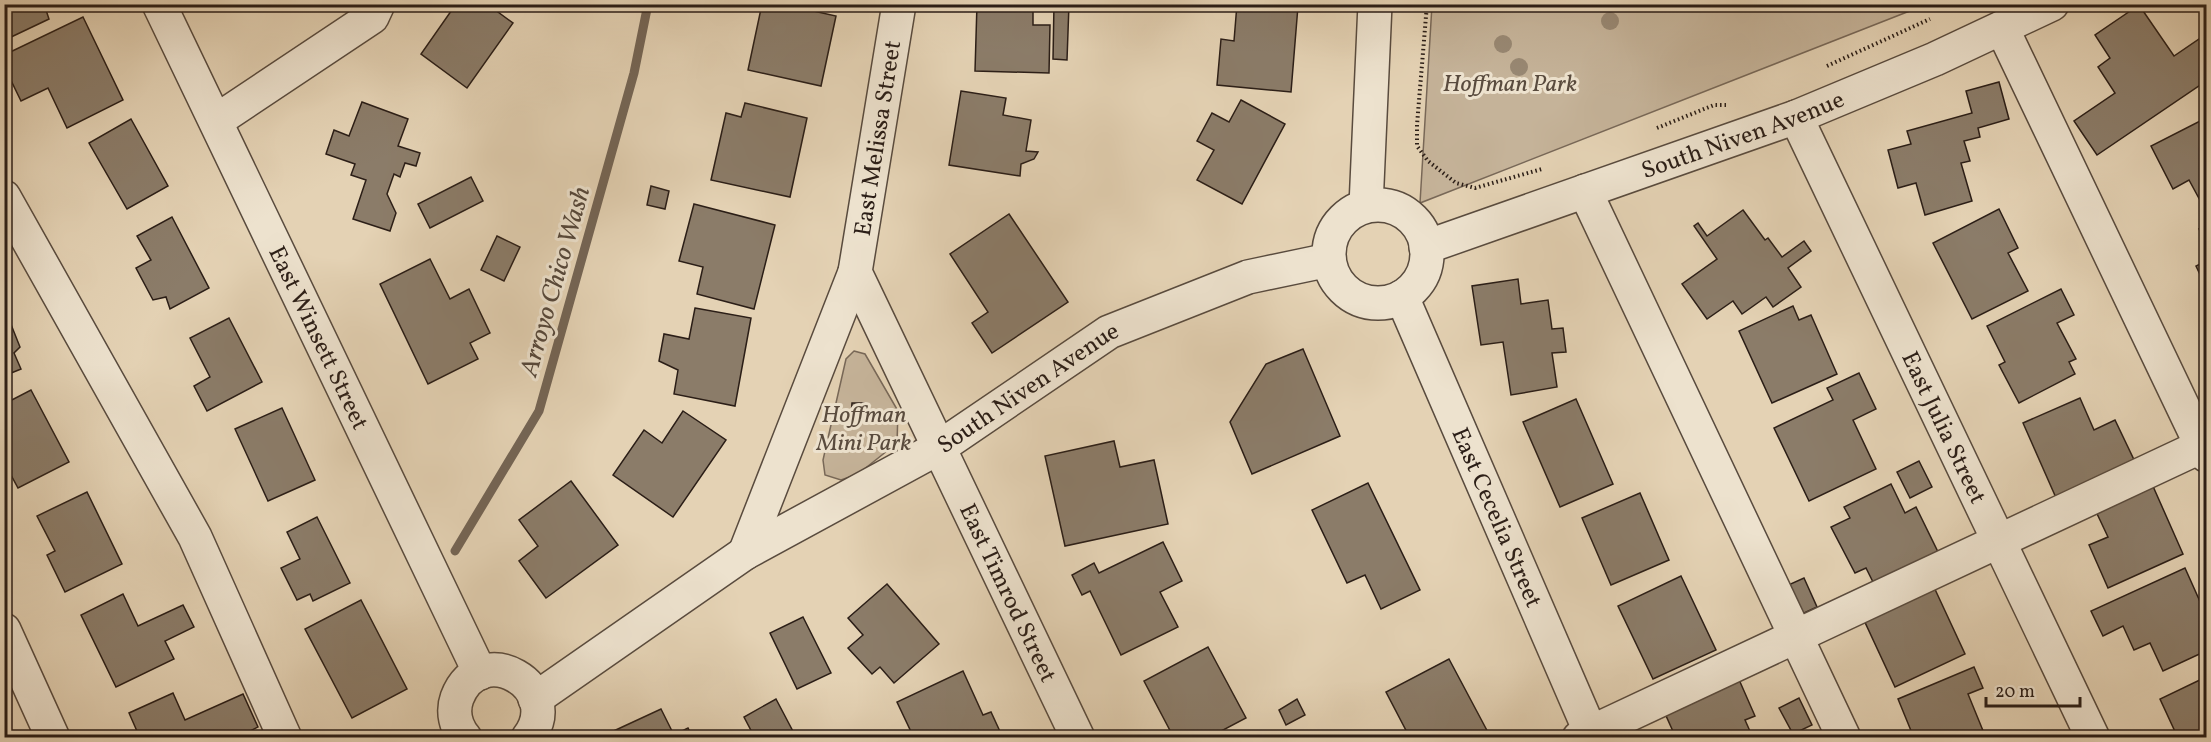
<svg xmlns="http://www.w3.org/2000/svg" width="2211" height="742" font-family="Vollkorn,serif">
  <style>
    .green { fill: #c5b399; stroke: #786858; stroke-width: 1.5 }
    .lines { fill: none; stroke-linecap: round; stroke-linejoin: round }
    .stream { stroke: #746555; stroke-width: 9 }
    .building { fill: #8b7c69; stroke: #2b1e17; stroke-width: 1.5 }
    .minor-casing { stroke: #594b3e; stroke-width: 36 }
    .path { stroke: #2b1e17; stroke-width: 4; stroke-dasharray: 1.5 3; stroke-linecap: butt }
    .minor { stroke: #ede2ce; stroke-width: 33 }
    .tree { fill: #988873 }
    .labels { text-anchor: middle; stroke-width: 6; stroke-linejoin: round; paint-order: stroke }
    .park-label { font-size: 24px; font-style: italic; fill: #594b3e; stroke: #ede2ce }
    .street-label { font-size: 24px; fill: #2b1e17; stroke: #ede2ce }
    .water-label { font-size: 26px; font-style: italic; fill: #56483b; stroke: #ede2ce }
  </style>
  <rect width="100%" height="100%" fill="#e4d2b4"/>
  <filter id="stains"><feTurbulence type="fractalNoise" baseFrequency=".00333" numOctaves="4"/><feColorMatrix values="0 0 0 0 .2 0 0 0 0 .09 0 0 0 0 .02 0 0 0 .5 -.17"/></filter>
  <radialGradient id="worn" r=".72"><stop offset=".6" stop-color="#630" stop-opacity="0"/><stop offset="1" stop-color="#630" stop-opacity=".3"/></radialGradient>
  <g class="green">
    <path d="M1432,5V4L1925,5L1420,203Z"/>
    <path d="M854,351L865,354L898,411L897,443L858,474L841,480L825,475L823,460L846,359Z"/>
  </g>
  <g class="lines">
    <path class="stream" d="M455,551L539,411L634,73L648,4"/>
  </g>
  <g class="building">
    <path d="M4,4H57L46,10L49,19L7,39L4,34Z"/>
    <path d="M456,4H487L513,23L467,88L421,54Z"/>
    <path d="M762,4H782L836,16L821,86L748,70Z"/>
    <path d="M977,4H1033V25H1050L1049,73L975,71Z"/>
    <path d="M1054,4H1069L1067,60L1053,59Z"/>
    <path d="M1175,4H1217V9Z"/>
    <path d="M1237,4L1298,6L1291,92L1217,85L1221,39L1234,41Z"/>
    <path d="M2139,5L2174,56L2205,35L2206,81L2097,155L2074,121L2115,93L2098,67L2110,58L2095,35Z"/>
    <path d="M83,17L123,100L67,128L48,88L21,101L4,66V55Z"/>
    <path d="M1999,82L2009,119L1978,128L1980,137L1964,141L1970,161L1961,163L1972,201L1925,215L1916,183L1898,188L1888,150L1911,144L1907,131L1972,113L1966,91Z"/>
    <path d="M961,91L1006,98L1003,115L1031,120L1026,151L1038,152L1034,159L1021,164L1020,176L949,165Z"/>
    <path d="M1241,100L1285,124L1242,204L1197,180L1214,150L1197,141L1212,113L1229,122Z"/>
    <path d="M362,102L408,119L398,146L420,153L416,166L405,163L400,177L394,174L387,194L396,213L390,231L353,219L366,180L351,175L355,164L326,154L334,130L349,136Z"/>
    <path d="M745,103L807,118L790,197L711,180L726,113L741,117Z"/>
    <path d="M2206,118V201L2202,204L2189,180L2173,189L2151,146Z"/>
    <path d="M131,119L168,186L127,209L89,143Z"/>
    <path d="M471,177L483,201L430,228L418,204Z"/>
    <path d="M651,186L669,191L665,209L647,205Z"/>
    <path d="M694,204L775,225L754,309L697,294L703,267L679,261Z"/>
    <path d="M1999,209L2018,248L2008,253L2028,291L1972,319L1933,243Z"/>
    <path d="M1743,210L1765,240L1768,238L1782,257L1804,241L1811,251L1788,268L1801,287L1773,307L1766,297L1742,314L1733,301L1707,319L1682,284L1717,259L1694,226L1698,223L1707,236Z"/>
    <path d="M1009,214L1068,302L992,353L972,323L988,312L950,254Z"/>
    <path d="M172,217L209,288L170,309L166,297L153,300L136,268L151,260L137,236Z"/>
    <path d="M2206,226V244L2199,229Z"/>
    <path d="M497,236L520,247L504,281L481,270Z"/>
    <path d="M430,259L450,299L469,289L490,333L470,343L478,359L428,384L380,284Z"/>
    <path d="M2206,261V287L2196,266Z"/>
    <path d="M1518,279L1521,304L1548,300L1552,329L1563,328L1566,352L1552,353L1557,387L1511,395L1503,342L1481,345L1472,286Z"/>
    <path d="M2061,289L2074,315L2057,323L2076,359L2069,362L2075,374L2019,403L1999,365L2005,362L1987,326Z"/>
    <path d="M1793,306L1799,320L1811,315L1837,374L1772,403L1739,331Z"/>
    <path d="M695,308L751,318L735,406L674,394L678,370L659,361L664,334L689,339Z"/>
    <path d="M229,318L262,382L207,411L194,386L210,377L190,338Z"/>
    <path d="M10,322L20,347L14,353L21,369L4,376V325Z"/>
    <path d="M1303,349L1340,436L1252,474L1230,422L1266,364Z"/>
    <path d="M1859,373L1876,409L1853,420L1876,469L1809,501L1774,428L1833,400L1827,388Z"/>
    <path d="M31,390L69,462L18,488L4,462V404Z"/>
    <path d="M2080,398L2094,430L2115,420L2136,464L2057,500L2023,423Z"/>
    <path d="M1576,399L1613,484L1560,507L1523,422Z"/>
    <path d="M852,403H865V417L851,418Z"/>
    <path d="M282,408L315,480L268,501L235,429Z"/>
    <path d="M683,411L726,440L673,517L613,475L644,430L662,443Z"/>
    <path d="M1114,441L1120,467L1154,460L1168,524L1065,546L1045,456Z"/>
    <path d="M1919,461L1932,487L1910,498L1897,472Z"/>
    <path d="M2148,475L2183,554L2108,588L2089,545L2108,537L2091,501Z"/>
    <path d="M571,481L618,545L546,598L519,561L538,546L519,520Z"/>
    <path d="M1368,483L1420,590L1381,609L1365,575L1347,583L1312,510Z"/>
    <path d="M1891,484L1905,513L1916,507L1939,554L1875,586L1866,568L1855,573L1831,527L1850,518L1844,507Z"/>
    <path d="M87,492L122,564L65,592L47,555L55,551L37,516Z"/>
    <path d="M1640,493L1669,560L1611,585L1582,518Z"/>
    <path d="M317,517L350,583L313,601L310,594L297,600L281,568L300,559L287,532Z"/>
    <path d="M1163,542L1182,581L1160,592L1178,627L1121,655L1090,591L1082,595L1072,575L1094,563L1099,573Z"/>
    <path d="M2185,568L2206,615V651L2163,671L2150,643L2134,650L2123,626L2103,636L2091,611Z"/>
    <path d="M1681,576L1716,650L1653,679L1618,606Z"/>
    <path d="M1804,578L1817,607L1800,615L1786,586Z"/>
    <path d="M887,584L939,644L894,683L880,667L872,674L848,648L863,635L848,618Z"/>
    <path d="M1933,585L1965,654L1895,687L1863,618Z"/>
    <path d="M123,594L138,626L183,605L194,627L165,641L174,659L116,687L81,615Z"/>
    <path d="M361,600L407,689L352,718L305,629Z"/>
    <path d="M803,617L831,673L797,689L770,633Z"/>
    <path d="M1208,647L1246,718L1208,738H1174L1144,681Z"/>
    <path d="M1449,659L1491,738H1410L1386,692Z"/>
    <path d="M1974,667L1983,688L1968,694L1986,738H1914L1898,699Z"/>
    <path d="M963,671L983,715L991,712L1003,738H914L897,702Z"/>
    <path d="M1737,675L1755,716L1745,720L1753,738H1676L1663,709Z"/>
    <path d="M2206,677V738H2178L2160,699Z"/>
    <path d="M173,693L185,720L243,694L258,727L236,738H140L129,713Z"/>
    <path d="M1799,698L1812,725L1793,734L1779,708Z"/>
    <path d="M776,699L796,737L755,738L744,717Z"/>
    <path d="M1297,699L1305,715L1286,725L1279,710Z"/>
    <path d="M661,709L674,735L688,728L693,738H606L605,735Z"/>
  </g>
  <g class="lines">
    <g class="minor-casing">
      <g id="minor">
        <path id="s1" d="M159,4L480,673"/>
        <path id="s2" d="M899,4L855,272L1078,738"/>
        <path d="M2002,28L2206,455"/>
        <path id="s3" d="M1796,117L2093,738"/>
        <path d="M216,121L372,17L378,4"/>
        <path d="M1585,191L1844,738"/>
        <path d="M4,197L195,537L285,738"/>
        <circle cx="1378" cy="254" r="49"/>
        <path d="M1366,206L1375,4"/>
        <path id="s4" d="M1426,247L1796,117L1935,59L2052,4"/>
        <path id="s5" d="M1402,297L1593,738"/>
        <path d="M745,553L855,272"/>
        <path d="M4,630L53,738"/>
        <path id="s6" d="M535,699L745,553L940,447L1109,332L1248,277L1329,260"/>
        <path d="M465,738C456,727 452,712 457,698C480,637 567,687 528,738"/>
        <path d="M1579,738L2206,444"/>
      </g>
    </g>
    <g class="path">
      <path d="M1427,4L1417,125V146L1428,161L1456,183L1475,188L1542,169"/>
      <path d="M1827,66L1930,19"/>
      <path d="M1657,128L1714,105H1726"/>
    </g>
    <use href="#minor" class="minor"/>
  </g>
  <g class="tree">
    <circle cx="1610" cy="21" r="9"/>
    <circle cx="1503" cy="44" r="9"/>
    <circle cx="1519" cy="67" r="9"/>
  </g>
  <g class="labels">
    <g class="park-label">
      <text x="1510" y="91">Hoffman Park</text>
      <text x="864" y="422">Hoffman<tspan x="864" dy="28">Mini Park</tspan></text>
    </g>
    <g class="street-label">
      <text dy="8" stroke="none"><textPath href="#s4" startOffset="336">South Niven Avenue</textPath></text>
      <text transform="translate(877 138) rotate(-81)" y="8">East Melissa Street</text>
      <text dy="8" stroke="none"><textPath href="#s1" startOffset="370">East Winsett Street</textPath></text>
      <text dy="8" stroke="none"><textPath href="#s6" startOffset="584">South Niven Avenue</textPath></text>
      <text dy="8" stroke="none"><textPath href="#s3" startOffset="344">East Julia Street</textPath></text>
      <text dy="8" stroke="none"><textPath href="#s5" startOffset="240">East Cecelia Street</textPath></text>
      <text dy="8" stroke="none"><textPath href="#s2" startOffset="627">East Timrod Street</textPath></text>
    </g>
    <g class="water-label">
      <text transform="translate(554 281) rotate(-74)" y="9">Arroyo Chico Wash</text>
    </g>
  </g>
  <rect width="2211" height="742" fill="none" stroke="#e4d2b4" stroke-width="24"/>
  <rect x="6" y="6" width="2199" height="730" fill="none" stroke="#2b1e17" stroke-width="3"/>
  <rect x="12" y="12" width="2187" height="718" fill="none" stroke="#2b1e17" stroke-width="1.5"/>
  <path d="M1986 697v9h94v-9" fill="none" stroke="#2b1e17" stroke-width="3"/>
  <text x="1995" y="697" font-size="18" fill="#2b1e17" stroke="#ede2ce" stroke-width="4.5" paint-order="stroke">20 m</text>
  <rect width="100%" height="100%" filter="url(#stains)"/>
  <rect width="100%" height="100%" fill="url(#worn)"/>
</svg>
